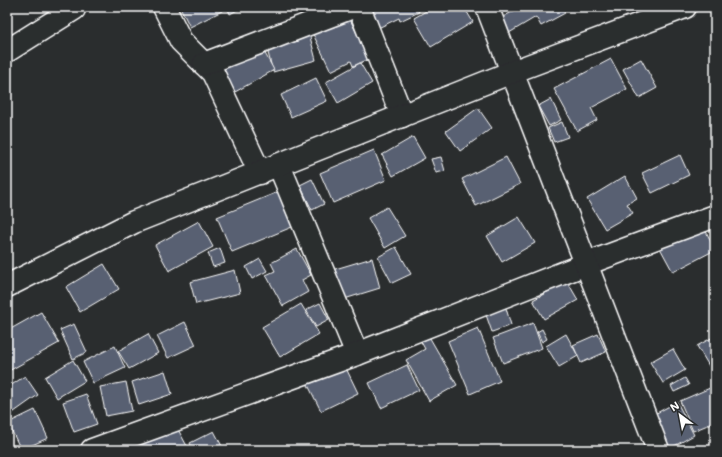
<svg xmlns="http://www.w3.org/2000/svg" width="722" height="457" font-family="Mali,sans-serif">
  <style>
    .building { fill: #596072; stroke: #fff }
    .lines { fill: none; stroke-linecap: round; stroke-linejoin: round }
    .street-casing { stroke: #fff; stroke-width: 25 }
    .secondary-casing { stroke: #fff; stroke-width: 25 }
    .street { stroke: #2a2d2e; stroke-width: 22 }
    .secondary { stroke: #2a2d2e; stroke-width: 22 }
  </style>
  <rect width="100%" height="100%" fill="#2a2d2e"/>
  <filter id="ink" filterUnits="userSpaceOnUse"><feTurbulence type="fractalNoise" baseFrequency=".025" numOctaves="2"/><feDisplacementMap in="SourceGraphic" scale="8" xChannelSelector="R" yChannelSelector="G"/><feConvolveMatrix kernelMatrix="1 2 1 2 8 2 1 2 1" color-interpolation-filters="sRGB"/></filter>
  <g filter="url(#ink)">
    <g class="building">
      <path d="M180,7H223L224,10L190,27Z"/>
      <path d="M227,7H243L230,14Z"/>
      <path d="M369,7H417L419,12L400,21L399,18L376,29Z"/>
      <path d="M433,7H464L473,22L431,47L414,18Z"/>
      <path d="M521,7H562L565,13L541,26L536,17L509,33L501,18Z"/>
      <path d="M347,13L369,59L353,66L351,61L331,71L311,30Z"/>
      <path d="M309,33L316,60L273,72L266,45Z"/>
      <path d="M261,46L274,70L235,92L221,68Z"/>
      <path d="M611,59L627,89L591,108L597,120L577,131L554,89Z"/>
      <path d="M641,59L657,88L639,98L623,69Z"/>
      <path d="M360,63L372,83L338,103L326,82Z"/>
      <path d="M316,78L327,101L291,117L281,95Z"/>
      <path d="M551,99L561,120L549,126L538,106Z"/>
      <path d="M478,108L492,128L460,151L446,131Z"/>
      <path d="M562,122L568,137L554,142L548,128Z"/>
      <path d="M413,137L425,158L393,176L382,155Z"/>
      <path d="M374,150L386,180L333,203L320,173Z"/>
      <path d="M680,155L689,175L652,193L642,173Z"/>
      <path d="M441,157L445,171L436,173L431,159Z"/>
      <path d="M506,157L520,184L476,206L462,179Z"/>
      <path d="M625,176L637,198L627,204L633,213L605,229L587,199Z"/>
      <path d="M312,179L324,204L312,210L300,185Z"/>
      <path d="M278,192L292,227L232,252L217,217Z"/>
      <path d="M387,207L405,236L385,248L368,218Z"/>
      <path d="M519,217L535,243L502,262L487,236Z"/>
      <path d="M199,221L213,247L169,271L155,245Z"/>
      <path d="M703,225L715,250L673,272L660,248Z"/>
      <path d="M396,247L411,274L392,283L378,257Z"/>
      <path d="M220,248L225,263L213,267L208,253Z"/>
      <path d="M297,249L311,275L302,280L308,292L283,306L266,275L275,271L271,263Z"/>
      <path d="M372,258L380,288L341,300L332,270Z"/>
      <path d="M260,259L267,271L252,279L246,267Z"/>
      <path d="M104,264L119,289L80,312L66,287Z"/>
      <path d="M235,270L240,293L196,304L190,282Z"/>
      <path d="M567,281L578,300L544,319L533,300Z"/>
      <path d="M320,303L329,320L316,327L306,310Z"/>
      <path d="M301,304L319,334L280,357L262,327Z"/>
      <path d="M505,305L511,325L492,332L485,312Z"/>
      <path d="M41,312L59,343L7,372V331Z"/>
      <path d="M185,322L196,345L168,358L157,336Z"/>
      <path d="M533,323L542,348L503,363L493,338Z"/>
      <path d="M74,324L87,352L73,359L60,330Z"/>
      <path d="M478,328L500,381L470,394L448,341Z"/>
      <path d="M542,329L547,339L542,342L537,332Z"/>
      <path d="M427,333L457,385L429,401L406,360L425,349L419,338Z"/>
      <path d="M148,334L158,353L129,369L118,351Z"/>
      <path d="M566,334L578,356L559,367L546,346Z"/>
      <path d="M598,334L606,352L581,363L573,345Z"/>
      <path d="M715,336V369L712,371L697,346Z"/>
      <path d="M115,346L125,368L93,383L83,362Z"/>
      <path d="M673,349L685,370L663,383L650,362Z"/>
      <path d="M73,360L85,381L57,398L45,377Z"/>
      <path d="M344,364L358,393L321,411L307,383Z"/>
      <path d="M407,365L419,390L381,408L369,383Z"/>
      <path d="M165,371L172,394L139,405L132,382Z"/>
      <path d="M25,376L38,395L7,417V388Z"/>
      <path d="M685,378L689,385L674,392L671,386Z"/>
      <path d="M126,382L132,411L106,416L100,387Z"/>
      <path d="M710,388L715,401V422L693,431L680,401Z"/>
      <path d="M86,394L97,424L74,432L63,402Z"/>
      <path d="M677,402L694,435L669,449L651,416Z"/>
      <path d="M35,410L48,438L21,450L8,423Z"/>
      <path d="M175,424L187,446L180,450H126Z"/>
      <path d="M214,431L224,450H193L190,443Z"/>
    </g>
    <g class="lines">
      <g class="street-casing">
        <g id="street">
          <path d="M164,7L181,41L213,73L260,173"/>
          <path d="M359,7L402,116"/>
          <path d="M487,7L512,72"/>
          <path d="M7,51L74,9"/>
          <path d="M204,64L353,7"/>
          <path d="M279,165L357,354"/>
          <path d="M92,450L357,354L586,264L715,216"/>
        </g>
      </g>
      <g class="secondary-casing">
        <g id="secondary">
          <path d="M512,72L658,450"/>
          <path d="M7,286L134,222L512,72L685,7"/>
        </g>
      </g>
      <use href="#street" class="street"/>
      <use href="#secondary" class="secondary"/>
    </g>
  </g>
  <rect width="722" height="457" fill="none" stroke="#2a2d2e" stroke-width="24"/>
  <rect x="12" y="12" width="698" height="433" fill="none" stroke="#fff" stroke-width="1.5" filter="url(#ink)"/>
  <g transform="translate(680 415) rotate(328)" stroke="#2a2d2e" stroke-width="3" paint-order="stroke">
  <path d="M0-3L7 15L0 10L-7 15Z" fill="#ffffff"/>
  <text y="-6" font-size="11" font-weight="bold" text-anchor="middle" fill="#ffffff">N</text>
  </g>
</svg>
